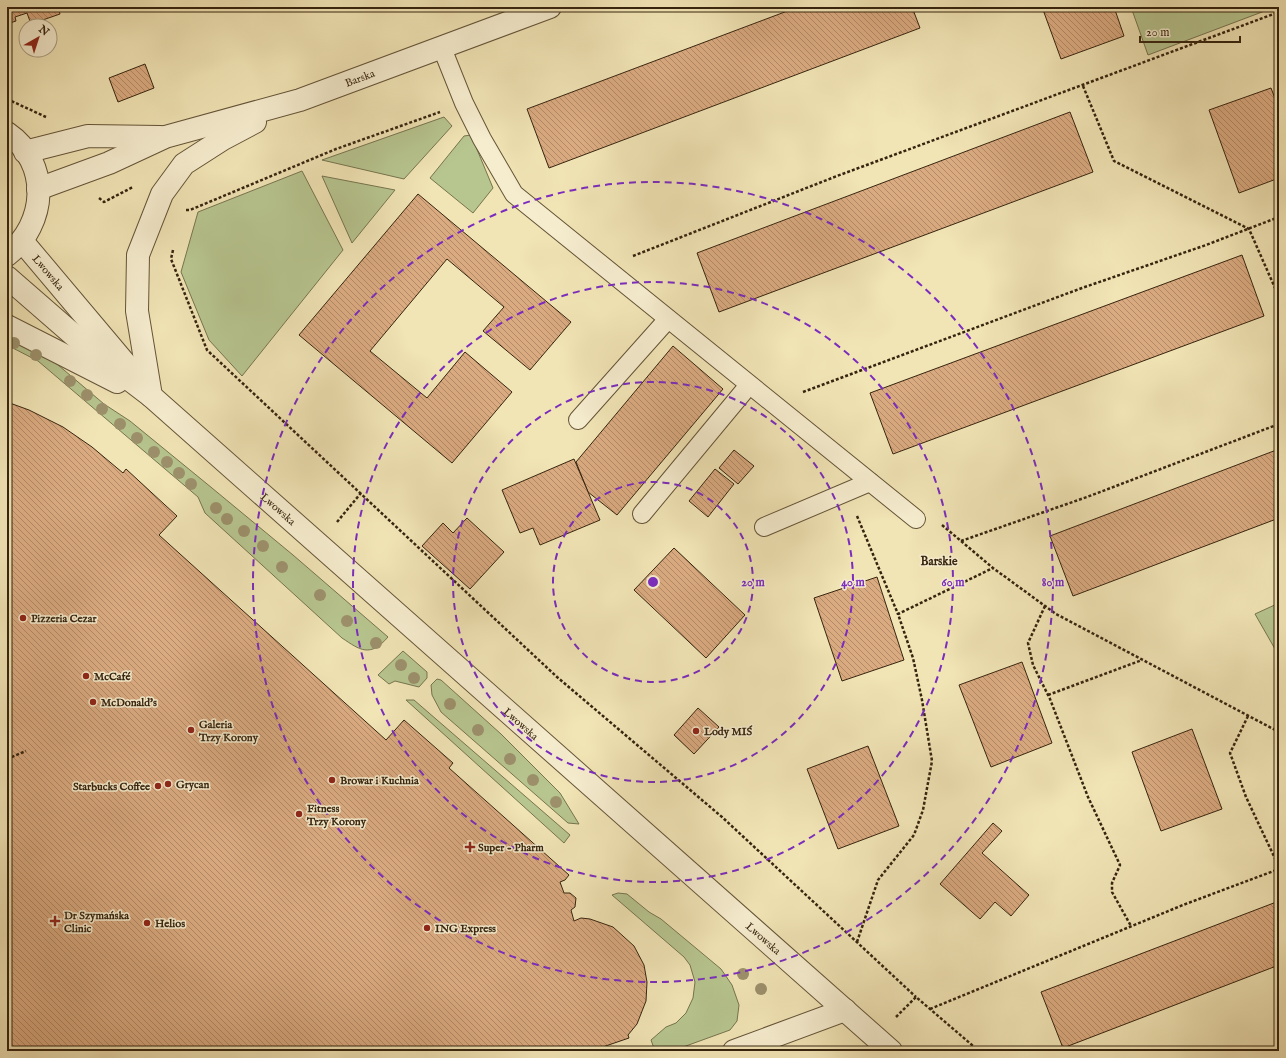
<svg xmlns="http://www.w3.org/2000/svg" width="1286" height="1058" font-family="'IM FELL English',serif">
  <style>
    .green { fill: #b7c58f; stroke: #76744f }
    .building { fill: url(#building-back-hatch); stroke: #36240f }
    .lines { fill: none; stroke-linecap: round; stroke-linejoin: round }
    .service-casing { stroke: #655438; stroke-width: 20 }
    .minor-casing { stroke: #655438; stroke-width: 24 }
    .tertiary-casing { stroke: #655438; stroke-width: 24 }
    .path { stroke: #36240f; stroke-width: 2.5; stroke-dasharray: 3 2; stroke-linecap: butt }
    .service { stroke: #f6edcf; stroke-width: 18 }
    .minor { stroke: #f6edcf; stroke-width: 22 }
    .tertiary { stroke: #f6edcf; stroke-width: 22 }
    .tree { fill: #9c906b }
    .ring { fill: none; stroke: #7b2cbf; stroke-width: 2; stroke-dasharray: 7 5 }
    .poi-dot { fill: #8f2418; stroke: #f6edcf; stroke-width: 1.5 }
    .labels { text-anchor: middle; stroke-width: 3; stroke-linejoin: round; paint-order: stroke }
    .street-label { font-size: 11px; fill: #36240f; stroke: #f6edcf }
    .poi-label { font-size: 11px; font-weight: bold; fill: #36240f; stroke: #f6edcf; text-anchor: start }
    .neighbourhood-label { font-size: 12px; font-weight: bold; fill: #36240f; stroke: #f6edcf }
    .centre { fill: #7b2cbf; stroke: #f6edcf; stroke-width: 2 }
    .ring-label { font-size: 12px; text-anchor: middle; font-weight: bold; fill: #7b2cbf; stroke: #f6edcf; stroke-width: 3; stroke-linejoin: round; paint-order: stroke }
  </style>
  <defs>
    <pattern id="building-back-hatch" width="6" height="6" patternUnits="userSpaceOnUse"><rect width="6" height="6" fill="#daaa80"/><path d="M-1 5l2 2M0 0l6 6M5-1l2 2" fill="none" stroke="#b28a67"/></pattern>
  </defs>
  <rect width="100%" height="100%" fill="#f1e4b5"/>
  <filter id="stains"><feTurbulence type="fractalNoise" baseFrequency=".005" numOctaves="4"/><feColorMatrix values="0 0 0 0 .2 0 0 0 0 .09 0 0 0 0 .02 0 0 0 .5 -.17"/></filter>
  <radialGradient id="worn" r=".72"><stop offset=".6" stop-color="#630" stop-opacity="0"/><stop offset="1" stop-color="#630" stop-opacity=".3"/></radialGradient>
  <g class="green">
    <path d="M1131,7H1269L1270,9L1148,55Z"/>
    <path d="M444,117L452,126L404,179L322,160Z"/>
    <path d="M471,135L493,188L473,213L430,178L464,136Z"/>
    <path d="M302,171L343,250L242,376L209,340L181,272L198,212Z"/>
    <path d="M322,176L395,190L352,243Z"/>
    <path d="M7,339L51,359L104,404L130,421L212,488L293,555L388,637C370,658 360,650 342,638L205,513L198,497L38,361L7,345Z"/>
    <path d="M1279,603V656L1255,614Z"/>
    <path d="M403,651L427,672V678L419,687L395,681L389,684L378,675Z"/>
    <path d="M437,679L441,680L501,734L560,793L579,824L568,823L441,712L432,695L431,685Z"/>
    <path d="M406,700H414L570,835L564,843Z"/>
    <path d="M618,893L627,894L649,912L661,919L721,969L732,985L739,1005L737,1021L730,1030L672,1051H655L651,1040L666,1027L676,1023L686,1013L693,998L695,982L690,965L684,957L612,895Z"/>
  </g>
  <g class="building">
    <path d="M7,7H58L60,14L31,24L27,13L15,17L16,21L7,24Z"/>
    <path d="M798,7H912L920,28L549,168L527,109Z"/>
    <path d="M1042,7H1114L1124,36L1061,59Z"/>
    <path d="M145,64L154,88L118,102L109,78Z"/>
    <path d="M1271,88L1279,109V178L1239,193L1209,110Z"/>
    <path d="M1070,112L1093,172L719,312L697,253Z"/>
    <path d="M418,194L571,322L530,370L483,331L504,307L447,259L370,351L427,398L465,352L512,392L452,463L299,335Z"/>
    <path d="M1242,255L1264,316L893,454L870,393Z"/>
    <path d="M673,346L723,389L617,515L588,492L576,462Z"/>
    <path d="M7,402L29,410L63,427L92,447L123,473L126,469L177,516L159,535L386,740L404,720L453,763L449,768L569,875L565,880L560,882L564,893H570L576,898L575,907L571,910L574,921L581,918L590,919L613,927L634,946L644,965L647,982L646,1001L637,1024L628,1035L629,1038L591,1051H7Z"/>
    <path d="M1279,449V518L1073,596L1050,536Z"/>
    <path d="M734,450L754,466L738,484L719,468Z"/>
    <path d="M574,459L600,520L540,545L533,528L520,533L502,490Z"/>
    <path d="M715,469L734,484L708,517L689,501Z"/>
    <path d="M467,518L504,552L470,589L422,546L443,523L453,533Z"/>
    <path d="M674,548L745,615L706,658L634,590Z"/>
    <path d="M877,577L904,660L842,681L814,598Z"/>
    <path d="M1022,662L1052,743L991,767L959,685Z"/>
    <path d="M698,708L719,727L694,754L674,735Z"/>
    <path d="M1192,729L1222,809L1161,831L1132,752Z"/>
    <path d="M868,746L899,826L838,849L807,769Z"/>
    <path d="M993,823L1002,831L982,853L1029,895L1011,916L995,902L980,919L940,884Z"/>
    <path d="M1279,901V965L1063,1048L1041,992Z"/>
  </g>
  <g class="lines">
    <g class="service-casing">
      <g id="service">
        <path d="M442,48L464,103L482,139L514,194L916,519"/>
        <path d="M578,420L668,319"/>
        <path d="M642,514L749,385"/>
        <path d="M764,527L870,482"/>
      </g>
    </g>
    <g class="minor-casing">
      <path id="minor" d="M734,1051L845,1010"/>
    </g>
    <g class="tertiary-casing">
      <g id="tertiary">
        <path d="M7,133C51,163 47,224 7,255"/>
        <path d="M25,152L88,136L160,137"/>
        <path id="s1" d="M38,189L109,163L165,137L300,100L550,7"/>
        <path id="s2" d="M22,241L129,368"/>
        <path id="s3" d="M7,277L92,351L151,396L891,1051"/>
        <path d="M7,326L117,382"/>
        <path d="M151,396L137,311L138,255L162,194L184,164L223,139L255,122"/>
      </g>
    </g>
    <g class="path">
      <path d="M1083,86L1114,161L1249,229L1279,297"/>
      <path d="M7,99L46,117"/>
      <path d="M99,198L104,202L133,187"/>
      <path d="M186,210H190L336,149L440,112"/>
      <path d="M173,250L171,259L207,350L557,677L722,817L916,997"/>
      <path d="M633,256L837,176L1279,12"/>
      <path d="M803,392L1082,288L1206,245L1279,217"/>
      <path d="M857,516L898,614"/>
      <path d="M337,522L361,493"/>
      <path d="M942,525L993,568L1056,614L1279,732"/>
      <path d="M961,541L1087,497L1279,424"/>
      <path d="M1045,606L1028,643L1033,665L1050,699L1088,797L1120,865L1112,883V892L1131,926"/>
      <path d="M1048,695L1142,660"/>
      <path d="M1248,716L1230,753L1246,797L1279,867"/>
      <path d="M7,759L26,751"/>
      <path d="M857,942L878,880L914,835L923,810L932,761L922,700L913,658L898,614L993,568"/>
      <path d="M930,1009L1183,905L1279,869"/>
      <path d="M896,1017L916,997L979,1051"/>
      <path d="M834,1051L843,1048"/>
    </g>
    <use href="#service" class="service"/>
    <use href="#minor" class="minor"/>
    <use href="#tertiary" class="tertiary"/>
  </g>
  <g class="tree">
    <circle cx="14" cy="343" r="6"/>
    <circle cx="36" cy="355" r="6"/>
    <circle cx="70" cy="381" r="6"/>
    <circle cx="87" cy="395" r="6"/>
    <circle cx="102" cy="409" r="6"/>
    <circle cx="120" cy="424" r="6"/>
    <circle cx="137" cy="438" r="6"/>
    <circle cx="154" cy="452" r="6"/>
    <circle cx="167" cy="462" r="6"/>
    <circle cx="179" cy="473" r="6"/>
    <circle cx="191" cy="484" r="6"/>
    <circle cx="216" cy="508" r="6"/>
    <circle cx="227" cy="519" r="6"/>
    <circle cx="244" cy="531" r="6"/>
    <circle cx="263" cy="546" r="6"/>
    <circle cx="282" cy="567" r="6"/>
    <circle cx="320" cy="595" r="6"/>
    <circle cx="347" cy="621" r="6"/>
    <circle cx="376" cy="643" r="6"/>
    <circle cx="401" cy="665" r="6"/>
    <circle cx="414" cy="678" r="6"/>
    <circle cx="450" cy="704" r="6"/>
    <circle cx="478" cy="730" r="6"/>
    <circle cx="510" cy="759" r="6"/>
    <circle cx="533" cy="780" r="6"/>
    <circle cx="556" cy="802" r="6"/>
    <circle cx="743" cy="974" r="6"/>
    <circle cx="761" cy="989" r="6"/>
  </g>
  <g class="ring">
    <circle cx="653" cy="582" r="100"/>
    <circle cx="653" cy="582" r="200"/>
    <circle cx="653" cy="582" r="300"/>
    <circle cx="653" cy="582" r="400"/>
  </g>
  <g class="poi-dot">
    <circle cx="23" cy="618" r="4"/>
    <circle cx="86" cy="676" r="4"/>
    <circle cx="93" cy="702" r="4"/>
    <circle cx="191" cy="730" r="4"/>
    <circle cx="696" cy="731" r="4"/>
    <circle cx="332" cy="780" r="4"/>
    <circle cx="168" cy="784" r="4"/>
    <circle cx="158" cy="786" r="4"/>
    <circle cx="299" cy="814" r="4"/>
    <path d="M468 841h4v4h4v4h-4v4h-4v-4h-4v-4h4z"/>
    <path d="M53 915h4v4h4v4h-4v4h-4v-4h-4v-4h4z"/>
    <circle cx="147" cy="923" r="4"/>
    <circle cx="427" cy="928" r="4"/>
  </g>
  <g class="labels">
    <g class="street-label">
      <text dy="4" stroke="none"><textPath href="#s1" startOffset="341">Barska</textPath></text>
      <text dy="4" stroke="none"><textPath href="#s2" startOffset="41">Lwowska</textPath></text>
      <text dy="4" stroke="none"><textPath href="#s3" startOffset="357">Lwowska</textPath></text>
      <text dy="4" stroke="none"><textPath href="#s3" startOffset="681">Lwowska</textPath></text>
      <text dy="4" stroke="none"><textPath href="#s3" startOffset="1005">Lwowska</textPath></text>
    </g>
    <g class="poi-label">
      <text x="31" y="622">Pizzeria Cezar</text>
      <text x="94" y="680">McCafé</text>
      <text x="101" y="706">McDonald's</text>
      <text x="199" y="728">Galeria<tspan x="199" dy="13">Trzy Korony</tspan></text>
      <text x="704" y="735">Lody MIŚ</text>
      <text x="340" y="784">Browar i Kuchnia</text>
      <text x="176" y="788">Grycan</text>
      <text x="150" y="790" text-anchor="end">Starbucks Coffee</text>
      <text x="307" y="812">Fitness<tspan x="307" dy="13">Trzy Korony</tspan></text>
      <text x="478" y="851">Super - Pharm</text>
      <text x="64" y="919">Dr Szymańska<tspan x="64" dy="13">Clinic</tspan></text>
      <text x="155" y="927">Helios</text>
      <text x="435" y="932">ING Express</text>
    </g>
    <g class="neighbourhood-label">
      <text x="939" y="565">Barskie</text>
    </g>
  </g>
  <circle cx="653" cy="582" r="6" class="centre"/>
  <g class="ring-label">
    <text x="753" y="586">20 m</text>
    <text x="853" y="586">40 m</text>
    <text x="953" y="586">60 m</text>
    <text x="1053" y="586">80 m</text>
  </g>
  <rect width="1286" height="1058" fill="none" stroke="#f1e4b5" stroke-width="24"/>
  <rect x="8" y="8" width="1270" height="1042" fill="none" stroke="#36240f" stroke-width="2"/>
  <rect x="12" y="12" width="1262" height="1034" fill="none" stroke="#36240f"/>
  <g transform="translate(38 38) rotate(39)"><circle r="19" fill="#f6edcf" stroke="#a99d82"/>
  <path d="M0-3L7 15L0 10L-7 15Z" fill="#8f2418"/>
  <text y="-6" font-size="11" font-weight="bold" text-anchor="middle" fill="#36240f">N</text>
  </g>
  <path d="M1140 36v6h100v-6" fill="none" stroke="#36240f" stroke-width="2"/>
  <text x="1146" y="36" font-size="12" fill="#36240f" stroke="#f6edcf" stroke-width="3" paint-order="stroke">20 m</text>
  <rect width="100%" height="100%" filter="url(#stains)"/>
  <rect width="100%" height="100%" fill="url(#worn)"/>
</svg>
